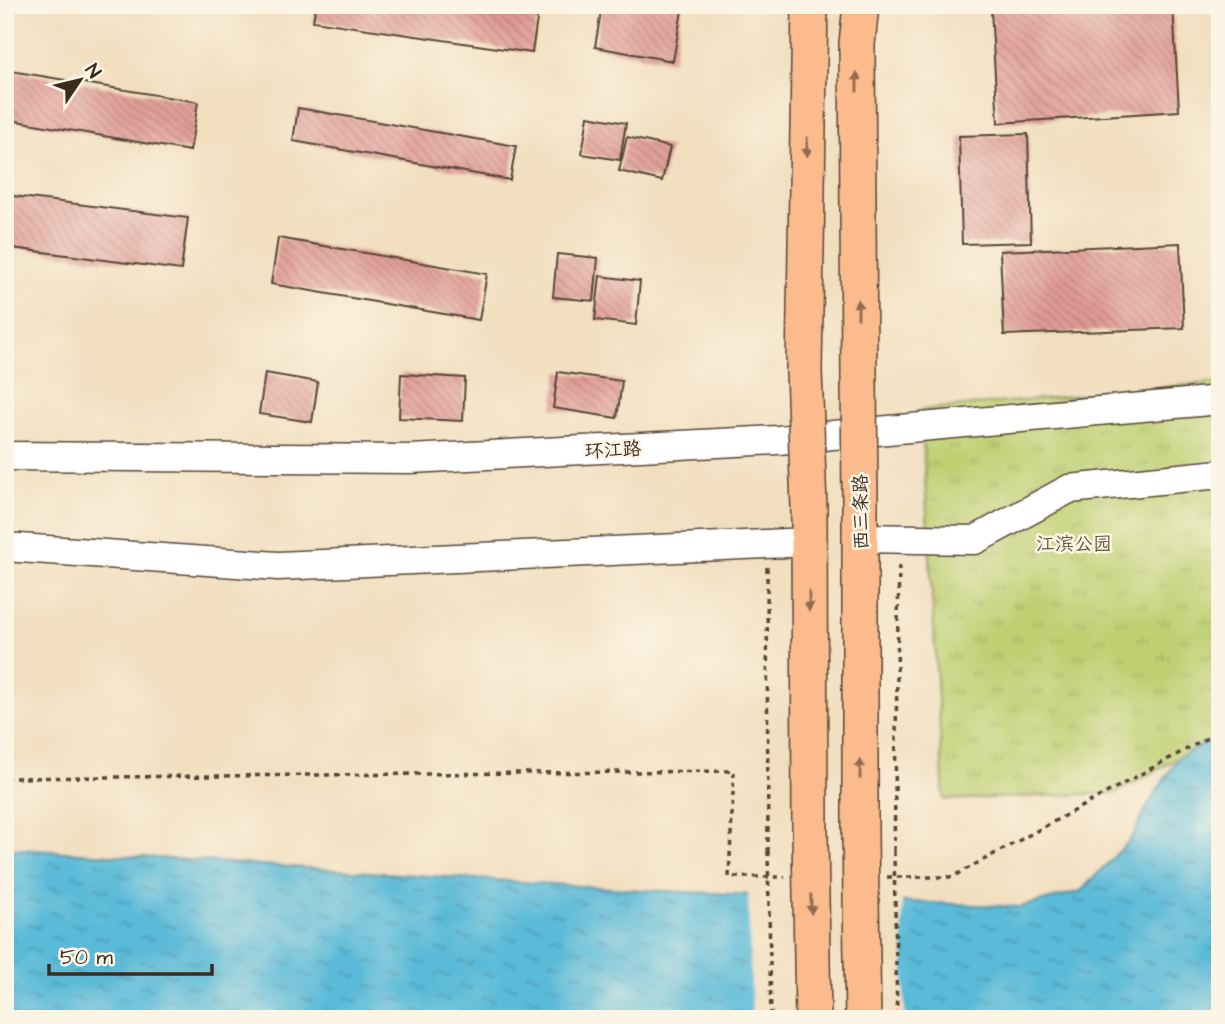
<svg xmlns="http://www.w3.org/2000/svg" width="1225" height="1024" font-family="'Architects Daughter','LXGW WenKai TC',sans-serif">
  <style>
    .grass { fill: url(#grass-tufts); stroke: #7d7d48; stroke-width: 2 }
    .water { fill: url(#water-ripples); stroke: #4a727b; stroke-width: 2 }
    .pier { fill: #f1debe }
    .building { fill: url(#building-back-hatch) }
    .lines { fill: none; stroke-linecap: round; stroke-linejoin: round }
    .minor-casing { stroke: #564536; stroke-width: 31 }
    .major-casing { stroke: #564536; stroke-width: 38 }
    .path { stroke: #564536; stroke-width: 3.5; stroke-dasharray: 5 5; stroke-linecap: butt }
    .minor { stroke: #fff; stroke-width: 28 }
    .major { stroke: #fbbb8d; stroke-width: 35 }
    .major-bridge-casing { stroke: #564536; stroke-width: 38; stroke-linecap: butt }
    .path-bridge { stroke: #564536; stroke-width: 3.5; stroke-dasharray: 5 5; stroke-linecap: butt }
    .major-bridge { stroke: #fbbb8d; stroke-width: 35 }
    .oneway { fill: #916b50 }
    .labels { text-anchor: middle; stroke-width: 5; stroke-linejoin: round; paint-order: stroke }
    .street-label { font-size: 19px; fill: #3b2a1e; stroke: #fcf5e5 }
    .park-label { font-size: 19px; fill: #5c5433; stroke: #fcf5e5 }
  </style>
  <defs>
    <pattern id="grass-tufts" width="24" height="20" patternUnits="userSpaceOnUse" patternTransform="scale(1.75)"><rect width="24" height="20" fill="#bfd073"/><path d="M3 7l-1-3M5 7V3M7 7l1-3M15 17l-1-3M17 17v-4M19 17l1-3" fill="none" stroke="#a5b363"/></pattern>
    <pattern id="water-ripples" width="26" height="14" patternUnits="userSpaceOnUse" patternTransform="scale(1.75)"><rect width="26" height="14" fill="#5abad8"/><path d="M2 4q2-2 4 0t4 0M15 11q2-2 4 0t4 0" fill="none" stroke="#4c97af"/></pattern>
    <pattern id="building-back-hatch" width="6" height="6" patternUnits="userSpaceOnUse" patternTransform="scale(1.75)"><rect width="6" height="6" fill="#e09a94"/><path d="M-1 5l2 2M0 0l6 6M5-1l2 2" fill="none" stroke="#b77e78"/></pattern>
  </defs>
  <rect width="100%" height="100%" fill="#fcf5e5"/>
  <filter id="ink" filterUnits="userSpaceOnUse"><feTurbulence type="fractalNoise" baseFrequency=".0143" numOctaves="2"/><feDisplacementMap in="SourceGraphic" scale="14" xChannelSelector="R" yChannelSelector="G"/><feConvolveMatrix kernelMatrix="1 2 1 2 8 2 1 2 1" color-interpolation-filters="sRGB"/></filter>
  <filter id="wash" filterUnits="userSpaceOnUse"><feTurbulence type="fractalNoise" baseFrequency=".00686" numOctaves="4" result="noise"/><feDisplacementMap in="SourceGraphic" scale="28" xChannelSelector="R" yChannelSelector="G"/><feGaussianBlur stdDeviation="1.57" result="paint"/><feColorMatrix in="noise" values="0 0 0 0 0 0 0 0 0 0 0 0 0 0 0 0 0 1.4 0 .05"/><feComposite in="paint" operator="in"/></filter>
  <g filter="url(#wash)">
    <rect width="100%" height="100%" fill="#f1debe"/>
    <path class="grass" d="M1220,382V735L1116,793L944,800L921,410Z"/>
    <path class="water" d="M1220,735V1019H5V848L641,890L1020,907L1081,891L1131,839L1149,803L1179,757Z"/>
    <path class="pier" d="M748,891L902,898L905,1019H752Z"/>
    <g id="blocks">
      <g class="building">
        <path d="M316,5H489L538,12L532,53L313,21Z"/>
        <path d="M602,5H683L673,61L595,47Z"/>
        <path d="M1077,5H1173L1179,111L998,123L991,10Z"/>
        <path d="M5,70L198,102L190,151L5,119Z"/>
        <path d="M298,108L516,146L510,180L293,141Z"/>
        <path d="M588,116L626,123L620,160L582,154Z"/>
        <path d="M1028,134L1031,242L962,244L959,136Z"/>
        <path d="M627,137L670,147L662,181L619,171Z"/>
        <path d="M5,195L188,218L181,270L5,247Z"/>
        <path d="M278,238L487,274L479,320L271,284Z"/>
        <path d="M1180,243L1184,328L1004,335L1000,251Z"/>
        <path d="M557,254L598,258L594,301L553,297Z"/>
        <path d="M600,276L640,281L636,325L595,320Z"/>
        <path d="M558,372L622,381L617,418L553,408Z"/>
        <path d="M265,373L318,382L312,422L259,414Z"/>
        <path d="M401,374L465,378L463,421L399,418Z"/>
      </g>
    </g>
  </g>
  <g filter="url(#ink)">
    <use href="#blocks" fill-opacity="0" stroke="#564536" stroke-width="2"/>
    <g class="lines">
      <g class="minor-casing">
        <g id="minor">
          <path d="M5,456L410,459L778,440L1220,400"/>
          <path d="M861,538L975,540L1069,489L1220,474"/>
          <path d="M5,547L278,566L809,542"/>
        </g>
      </g>
      <g class="major-casing">
        <g id="major">
          <path d="M804,371L810,5"/>
          <path d="M859,378L857,44L861,5"/>
          <path d="M809,508L810,835"/>
          <path d="M860,837V502"/>
        </g>
      </g>
      <g class="path">
        <path d="M767,567L768,851"/>
        <path d="M5,778L734,771L729,877H785"/>
        <path d="M894,851L899,562"/>
        <path d="M887,877H952L1220,731"/>
      </g>
      <use href="#minor" class="minor"/>
      <use href="#major" class="major"/>
      <g class="major-bridge-casing">
        <g id="major-bridge">
          <path d="M804,371L809,508"/>
          <path d="M859,378L860,502"/>
          <path d="M810,835L813,1019"/>
          <path d="M860,837L863,1019"/>
        </g>
      </g>
      <g class="path-bridge">
        <path d="M768,851L771,1019"/>
        <path d="M894,851L897,1019"/>
      </g>
      <use href="#major-bridge" class="major-bridge"/>
    </g>
    <defs><path id="oneway-solid" d="M-6-.8H1V-3.2L6.5 0L1 3.2V.8H-6Z" transform="scale(1.75)"/></defs>
    <g class="oneway">
      <use href="#oneway-solid" transform="translate(857 82) rotate(-90)"/>
      <use href="#oneway-solid" transform="translate(807 147) rotate(91)"/>
      <use href="#oneway-solid" transform="translate(858 309) rotate(-90)"/>
      <use href="#oneway-solid" transform="translate(809 601) rotate(90)"/>
      <use href="#oneway-solid" transform="translate(860 769) rotate(-90)"/>
      <use href="#oneway-solid" transform="translate(811 904) rotate(89)"/>
    </g>
  </g>
  <g class="labels">
    <g class="street-label">
      <text transform="translate(613 449) rotate(-3)" y="7">环江路</text>
      <text transform="translate(860 512) rotate(-91)" y="7">西三条路</text>
    </g>
    <g class="park-label">
      <text x="1074" y="550">江滨公园</text>
    </g>
  </g>
  <rect width="1225" height="1024" fill="none" stroke="#fcf5e5" stroke-width="28"/>
  <g transform="translate(80 80) rotate(55)" stroke="#fcf5e5" stroke-width="5" paint-order="stroke">
  <path d="M0-5L12 26L0 18L-12 26Z" fill="#3b2a1e"/>
  <text y="-10" font-size="19" font-weight="bold" text-anchor="middle" fill="#3b2a1e">N</text>
  </g>
  <path d="M49 964v10h163v-10" fill="none" stroke="#3b2a1e" stroke-width="3.5"/>
  <text x="60" y="964" font-size="21" fill="#3b2a1e" stroke="#fcf5e5" stroke-width="5" paint-order="stroke">50 m</text>
</svg>
